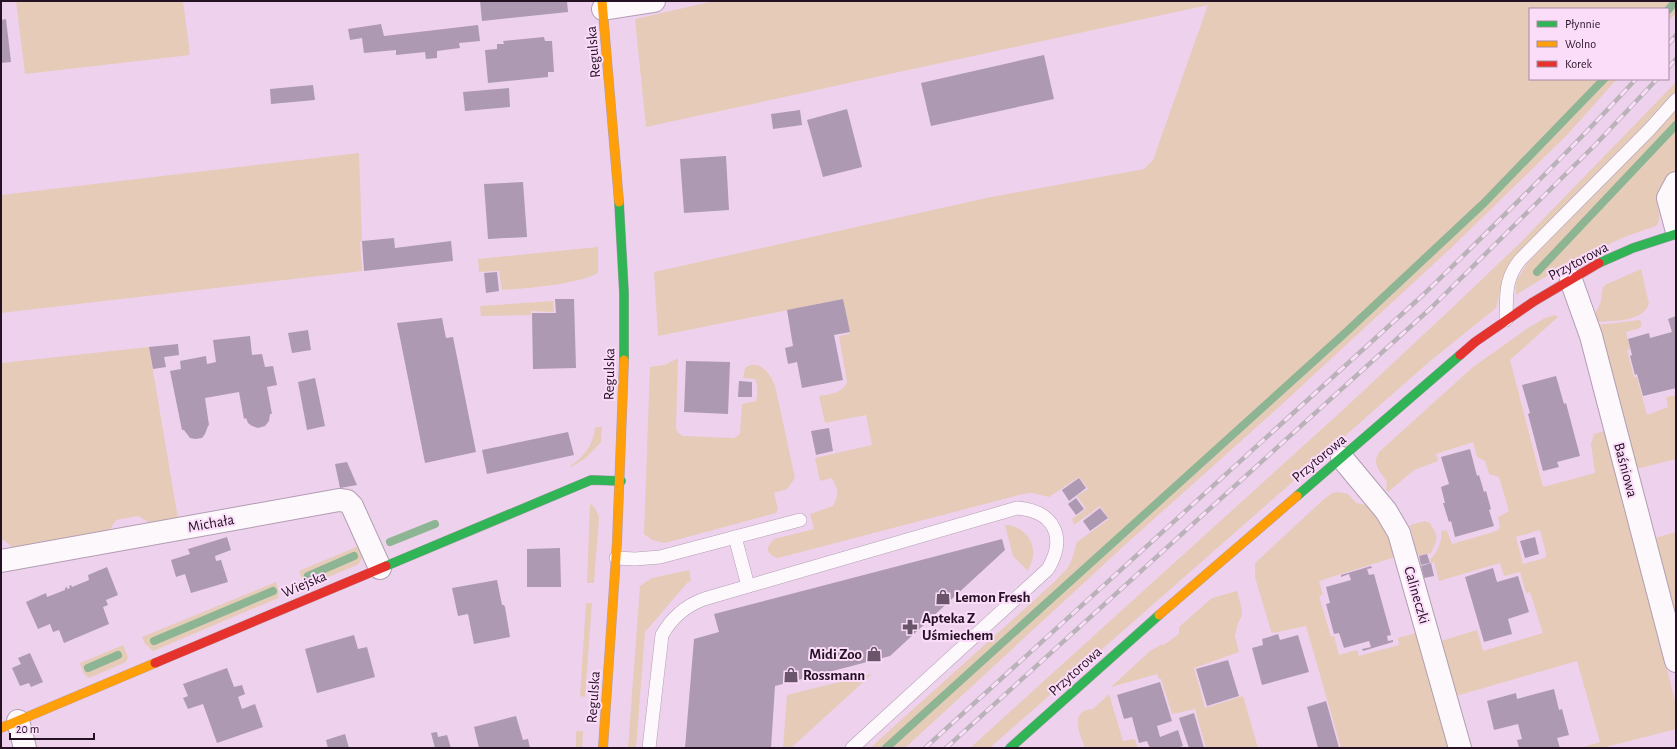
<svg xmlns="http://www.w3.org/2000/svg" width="1677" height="749" font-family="'Alegreya Sans',sans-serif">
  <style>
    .green { fill: #e5cbb8; fill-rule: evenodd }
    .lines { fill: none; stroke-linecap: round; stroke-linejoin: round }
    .stream { stroke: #8db593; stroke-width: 8 }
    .building { fill: #ad99b2 }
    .lane-casing { stroke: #b29db2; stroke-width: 14 }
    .street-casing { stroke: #b29db2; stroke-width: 24 }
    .fast-casing { stroke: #b29db2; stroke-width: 10 }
    .slow-casing { stroke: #b29db2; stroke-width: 10 }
    .jam-casing { stroke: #b29db2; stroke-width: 10 }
    .lane { stroke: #fcf8fc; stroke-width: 13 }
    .street { stroke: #fcf8fc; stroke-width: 22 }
    .fast { stroke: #30b455; stroke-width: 9 }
    .slow { stroke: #ff9f0a; stroke-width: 9 }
    .jam { stroke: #e5322d; stroke-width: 9 }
    .rail-casing { stroke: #b9b3b9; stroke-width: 4.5 }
    .rail { stroke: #fbdcf9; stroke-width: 3; stroke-dasharray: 9; stroke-linecap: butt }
    .labels { text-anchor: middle; stroke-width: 4; stroke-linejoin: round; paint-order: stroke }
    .street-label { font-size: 15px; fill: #241224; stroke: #fbdcf9 }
    .poi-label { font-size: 15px; font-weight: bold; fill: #241224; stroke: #fbdcf9; text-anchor: start }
  </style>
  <rect width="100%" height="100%" fill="#eed2ed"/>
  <g class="green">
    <path d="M16,1H183L190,55L25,74Z"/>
    <path d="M714,1H1676V13L1668,22V9H1530V79H1617L1567,135L1451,248L1279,407L1126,544L905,748H870L1051,585L1067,569L1071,562L1077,542L1109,519L1100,506L1074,525L1072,519L1086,509L1077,496L1088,489L1079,477L1049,497L1032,493L1023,494L778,558C766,555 765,547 774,539L814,529L810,514L833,506C840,492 838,491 832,478L820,481L815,458L872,445L866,415L825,423L819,396C830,394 842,394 847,382L839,336L850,334L843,299L658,336L654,272L991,197L1144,169L1153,160L1208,5L646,127L635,19Z"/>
    <path d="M1676,82V91L1658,111L1524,247L1504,276L1496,308L1429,362L993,745L990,748H970L1345,408L1454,306L1520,243Z"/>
    <path d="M1676,109V170L1657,194C1655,205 1664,216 1656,226L1627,236L1571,261L1516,295V281L1528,262Z"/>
    <path d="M359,153L362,241L360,242L362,271L1,313V195Z"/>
    <path d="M598,247V273C575,285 529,288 502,290L499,271L479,272L478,259Z"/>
    <path d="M1641,269L1649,304C1641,323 1614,320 1597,322L1595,315L1601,301L1602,290L1605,285Z"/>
    <path d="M553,301L554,312L531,311V315L481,316L480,306Z"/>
    <path d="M1555,315L1558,317L1510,360L1543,487L1595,473L1591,444L1594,434L1604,431L1676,704V729L1602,748H1580L1600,742L1577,661L1456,696L1441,641L1477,630L1483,651L1543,633L1530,592L1526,593L1520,572L1504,576L1500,563L1439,581L1434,562L1431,563L1430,559C1435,555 1440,546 1441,539C1441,535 1440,534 1443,530L1447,531L1452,544L1497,531L1500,527L1498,517L1509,511L1499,477L1489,474L1485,461L1477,457L1473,442L1436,454L1438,461L1414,470L1388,492L1386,489L1387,482C1381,472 1370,464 1380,451L1473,367L1528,328L1545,318ZM1540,530L1546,553L1545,558L1523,564L1516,537Z"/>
    <path d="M1640,320L1642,325L1640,328L1626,332L1630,349L1627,350L1634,377H1637L1647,415L1668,407L1666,397L1676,395V459L1636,469L1598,325Z"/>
    <path d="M149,347L178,519L152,524L138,516L116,520L109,531L14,549L4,540L1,541V363Z"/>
    <path d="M678,358L676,428L678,433L683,436L734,438L740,434L742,404L756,401C758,393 758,386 755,379L743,378L745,368C759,358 771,374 775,386L795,478L787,489L774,493L778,509L776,513L665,543L652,540L644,534L650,367L665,365Z"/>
    <path d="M595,427H602L601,442L586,458L571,467L570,466C584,457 594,444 595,427Z"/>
    <path d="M1338,492L1348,494L1356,503L1367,505L1387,532L1395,557L1319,581L1323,595L1319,596L1331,637L1334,636L1339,655L1357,650L1359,656L1399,645L1398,638L1417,633L1449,748H1341L1306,626L1273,633L1271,631L1255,577V563L1324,499L1332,493Z"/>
    <path d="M590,504L595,508L599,517L594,583H587Z"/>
    <path d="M1425,521L1430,523C1431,527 1435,530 1436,534C1438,540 1433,548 1431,553L1417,556L1410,525Z"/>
    <path d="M1005,525C1021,525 1036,540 1033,557C1032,562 1029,567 1028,571L1013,556Z"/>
    <path d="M1676,532V616L1655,538Z"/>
    <path d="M361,545L363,555L359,564L310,585L304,582L299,571Z"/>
    <path d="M689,570L691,581L687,583L645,632L636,748H628L640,586L652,578Z"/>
    <path d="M276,582L279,592L278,598L153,651L145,644L142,637Z"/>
    <path d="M1237,591L1242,610V616L1238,623L1235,636L1239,652L1194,668L1205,708L1243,696L1258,748H1206L1195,709L1172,714L1161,679H1159L1157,674L1111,687L1150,651L1162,644L1164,645L1179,634V627L1212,598Z"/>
    <path d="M586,603H592L585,697L580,696Z"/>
    <path d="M123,645L128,657L126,662L89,678L84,674L80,663Z"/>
    <path d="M872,674L791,748H783L787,695Z"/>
    <path d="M1109,694L1123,741L1135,739L1138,748L1145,747V748H1085C1080,734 1068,710 1093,709Z"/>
    <path d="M576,731H583L582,748H576Z"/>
  </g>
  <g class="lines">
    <g class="stream">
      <path d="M1668,10L1676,1"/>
      <path d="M1537,272L1676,125"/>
      <path d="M390,542L435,524"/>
      <path d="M308,576L354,556"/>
      <path d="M154,641L273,591"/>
      <path d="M88,668L118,655"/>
      <path d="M886,748L1344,334L1484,203L1604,79"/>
    </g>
  </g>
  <g class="building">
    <path d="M480,1H567L568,12L482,21Z"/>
    <path d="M6,19L11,62L1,63V20Z"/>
    <path d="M381,24L384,36L478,25L480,41L459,43L460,48L437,51V58L426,59L425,52L396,55V50L364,53L362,38L350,40L348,29Z"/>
    <path d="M544,37L545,41H552L554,72H548V77L488,83L485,50L497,49V44H504L503,41Z"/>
    <path d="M1044,55L1054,99L931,126L921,83Z"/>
    <path d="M313,85L315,100L271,104L270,89Z"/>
    <path d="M509,88L510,107L465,111L463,92Z"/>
    <path d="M847,109L862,167L823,177L807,120Z"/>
    <path d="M800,110L802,125L773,129L771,114Z"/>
    <path d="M726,156L729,210L684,213L680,159Z"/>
    <path d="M523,182L527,237L488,239L484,184Z"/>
    <path d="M394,238L395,248L451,241L453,261L364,271L362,241Z"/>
    <path d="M497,272L499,291L486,293L484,273Z"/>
    <path d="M555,299H574L576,368L533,369L532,313H556Z"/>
    <path d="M843,299L850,332L834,335L843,380L802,388L797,362L788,364L785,348L793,346L787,310Z"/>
    <path d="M1676,316V388L1643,396L1637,374L1635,375L1630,356L1632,355L1628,339L1649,333L1650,338L1672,332L1668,319Z"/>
    <path d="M442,318L446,338L453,337L476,452L425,463L397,323Z"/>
    <path d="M308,330L311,350L292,353L288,333Z"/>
    <path d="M250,336L252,355L262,354L265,367L273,366L277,385L267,387L272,414H270L269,421L265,426L258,428L252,426L248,423L246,418L244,419L239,392L205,398L209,425L208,426L205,434L202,438L195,439L190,438L184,430H182L170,371L181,369L180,361L206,356L207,364L216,362L213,340Z"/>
    <path d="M178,344L179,355L164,357L166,367L153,369L149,347Z"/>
    <path d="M686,361L730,362L728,414L684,412Z"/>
    <path d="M1556,376L1564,404L1566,403L1580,456L1557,462L1559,467L1543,471L1528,414L1530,413L1522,385Z"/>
    <path d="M315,378L325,426L307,430L298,382Z"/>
    <path d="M739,381L752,382V397H738Z"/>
    <path d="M829,428L833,451L816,455L811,431Z"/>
    <path d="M568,432L574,455L487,474L482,450Z"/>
    <path d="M1470,449L1477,476L1479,475L1484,492L1486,491L1491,509L1489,510L1494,526L1455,537L1451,521L1449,522L1443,503H1445L1441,487L1449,484L1441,457Z"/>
    <path d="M347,462L357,485L340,488L335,464Z"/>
    <path d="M1079,478L1086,488L1069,501L1062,490Z"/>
    <path d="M1076,498L1084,509L1076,515L1068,504Z"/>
    <path d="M1100,508L1108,518L1090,531L1083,521Z"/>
    <path d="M227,537L231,550L215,556L216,561L221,560L228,582L191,593L185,574L176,577L171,560L190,554L188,549Z"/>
    <path d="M1535,537L1539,554L1525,558L1520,541Z"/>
    <path d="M1002,539L1005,550L890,656L775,686L771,748H685L694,639L719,632L714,614Z"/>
    <path d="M560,548L561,587H527V549Z"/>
    <path d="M1427,554L1430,563L1421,565L1419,556Z"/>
    <path d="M1431,563L1434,576L1424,578L1421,566Z"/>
    <path d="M1371,566L1372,568L1367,569L1369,575L1374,574L1391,635L1387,636L1388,641L1393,640V642L1363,651L1362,649L1371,647L1369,641L1344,648L1339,633L1334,634L1326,604L1330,603L1326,587L1351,580L1349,574L1341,577V575Z"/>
    <path d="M107,567L118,595L106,600L108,605L103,607L109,624L64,643L59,630L53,632L50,624L38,629L26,602L46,593L47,597L65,590V588L67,587V589L70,588L69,586L71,585L72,587L89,580L88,575Z"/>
    <path d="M1493,568L1497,582L1518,576L1529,612L1508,619L1512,634L1484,642L1465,577Z"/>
    <path d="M497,580L502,605H504L505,607L510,637L474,644L468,614L458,616L452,588Z"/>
    <path d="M1278,634L1280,640L1298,635L1309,672L1262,685L1252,648L1263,645L1262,639Z"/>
    <path d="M354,635L358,649L367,647L375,677L317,693L305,649Z"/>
    <path d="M30,653L43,682L31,687L29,683L20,686L12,668L21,664L18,658Z"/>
    <path d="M1228,660L1239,696L1207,706L1196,669Z"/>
    <path d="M227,668L234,687L242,685L245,694L238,697L242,709L255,704L263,727L217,743L203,704L188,709L183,698L188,696L183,684Z"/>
    <path d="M1160,682L1172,721L1157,726L1160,737L1178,730L1183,746L1177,748H1150L1147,741L1139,743L1132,717L1124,719L1117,695Z"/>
    <path d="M1554,689L1559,710L1562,709L1569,735L1557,738L1560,748H1519L1517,740L1522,739L1518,724L1494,730L1487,701L1516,693L1517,699Z"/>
    <path d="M1326,701L1328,708L1339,748H1318L1307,707Z"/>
    <path d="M1194,713L1204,748H1189L1179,718Z"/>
    <path d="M516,716L523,740L528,739L530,748H479L474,727Z"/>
    <path d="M437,732L438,737L447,735L451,748H435L431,733Z"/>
    <path d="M345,734L349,748H328L326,740Z"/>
  </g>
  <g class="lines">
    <g class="lane-casing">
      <g id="lane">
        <path d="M1506,320C1507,295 1504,280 1520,260L1650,129L1676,100"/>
        <path d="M735,537L748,586"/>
        <path d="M616,558L635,559L660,557L800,520"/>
        <path d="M649,748L662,635C672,617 685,606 704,599L1017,508C1054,511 1067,537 1048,569L852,748"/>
      </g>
    </g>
    <g class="street-casing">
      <g id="street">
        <path d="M603,9L654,1"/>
        <path d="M1676,183L1668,198L1676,228"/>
        <path d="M1571,280L1591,336L1676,661"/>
        <path d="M1342,458L1386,511L1399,533L1460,748"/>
        <path d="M1,561L339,500L347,501L352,506L380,568"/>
        <path d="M18,721L25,748"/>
      </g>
    </g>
    <g class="fast-casing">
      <g id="fast">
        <path d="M619,202L624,293V360"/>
        <path d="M1599,263L1633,248L1676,234"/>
        <path d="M1297,496L1460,355"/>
        <path d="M386,566L591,480L621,481"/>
        <path d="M1010,748L1159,615"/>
      </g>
    </g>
    <g class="slow-casing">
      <g id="slow">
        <path d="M602,1L619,202"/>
        <path d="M1159,615L1297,496"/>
        <path d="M1,728L155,663"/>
        <path d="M603,748L617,542L624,360"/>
      </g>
    </g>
    <g class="jam-casing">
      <g id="jam">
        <path d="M1460,355L1475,342L1533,302L1599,263"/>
        <path d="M155,663L386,566"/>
      </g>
    </g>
    <use href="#lane" class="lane"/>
    <use href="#street" class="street"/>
    <use href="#fast" class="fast"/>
    <use href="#slow" class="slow"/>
    <use href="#jam" class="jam"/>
    <g class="rail-casing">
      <g id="rail">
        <path d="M1668,45L1676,35"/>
        <path d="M1668,68L1676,59"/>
        <path d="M925,748L1424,294C1496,224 1568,153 1636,79"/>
        <path d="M946,748L1432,307L1596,144L1657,79"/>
      </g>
    </g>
    <use href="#rail" class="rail"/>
  </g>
  <defs>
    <g id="shop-bare" transform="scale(1.2)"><path d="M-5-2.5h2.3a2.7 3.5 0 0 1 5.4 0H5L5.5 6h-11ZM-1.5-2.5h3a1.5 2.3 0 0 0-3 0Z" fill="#6b556a" stroke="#fbdcf9" stroke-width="2.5" paint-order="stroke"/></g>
    <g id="pharmacy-bare" transform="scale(1.2)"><path d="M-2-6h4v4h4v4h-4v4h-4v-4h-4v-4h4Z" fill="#6b556a" stroke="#fbdcf9" stroke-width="2.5" paint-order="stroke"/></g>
  </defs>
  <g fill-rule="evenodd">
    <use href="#shop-bare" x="943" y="597"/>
    <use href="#pharmacy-bare" x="910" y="627"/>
    <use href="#shop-bare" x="874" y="654"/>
    <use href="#shop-bare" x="791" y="675"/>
  </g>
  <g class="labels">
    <g class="street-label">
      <text transform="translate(593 52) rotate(-95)" y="5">Regulska</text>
      <text transform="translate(1578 261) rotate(-28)" y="5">Przytorowa</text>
      <text transform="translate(609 374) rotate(-89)" y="5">Regulska</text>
      <text transform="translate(1319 458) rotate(-40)" y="5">Przytorowa</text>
      <text transform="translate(1626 470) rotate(75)" y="5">Baśniowa</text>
      <text transform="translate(211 523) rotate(-10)" y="5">Michała</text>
      <text transform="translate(304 584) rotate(-23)" y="5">Wiejska</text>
      <text transform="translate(1417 595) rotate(74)" y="5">Calineczki</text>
      <text transform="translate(1075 671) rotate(-42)" y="5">Przytorowa</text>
      <text transform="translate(593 697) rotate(-86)" y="5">Regulska</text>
    </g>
    <g class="poi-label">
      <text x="955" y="602">Lemon Fresh</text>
      <text x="922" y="623">Apteka Z<tspan x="922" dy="17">Uśmiechem</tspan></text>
      <text x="862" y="659" text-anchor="end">Midi Zoo</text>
      <text x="803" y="680">Rossmann</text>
    </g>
  </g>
  <rect width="1677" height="749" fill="none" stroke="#241224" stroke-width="4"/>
  <rect x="1529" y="8" width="140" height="72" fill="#fbdcf9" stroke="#a58ba4"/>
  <rect x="1537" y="21" width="20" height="6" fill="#30b455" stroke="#a58ba4"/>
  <text x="1565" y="28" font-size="12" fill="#241224">Płynnie</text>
  <rect x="1537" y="41" width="20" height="6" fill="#ff9f0a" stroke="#a58ba4"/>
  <text x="1565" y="48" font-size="12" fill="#241224">Wolno</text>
  <rect x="1537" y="61" width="20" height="6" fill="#e5322d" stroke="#a58ba4"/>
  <text x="1565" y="68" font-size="12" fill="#241224">Korek</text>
  <path d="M10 733v6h84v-6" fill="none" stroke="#241224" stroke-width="2"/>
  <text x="16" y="733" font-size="12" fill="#241224" stroke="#fbdcf9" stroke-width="3" paint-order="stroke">20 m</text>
</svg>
